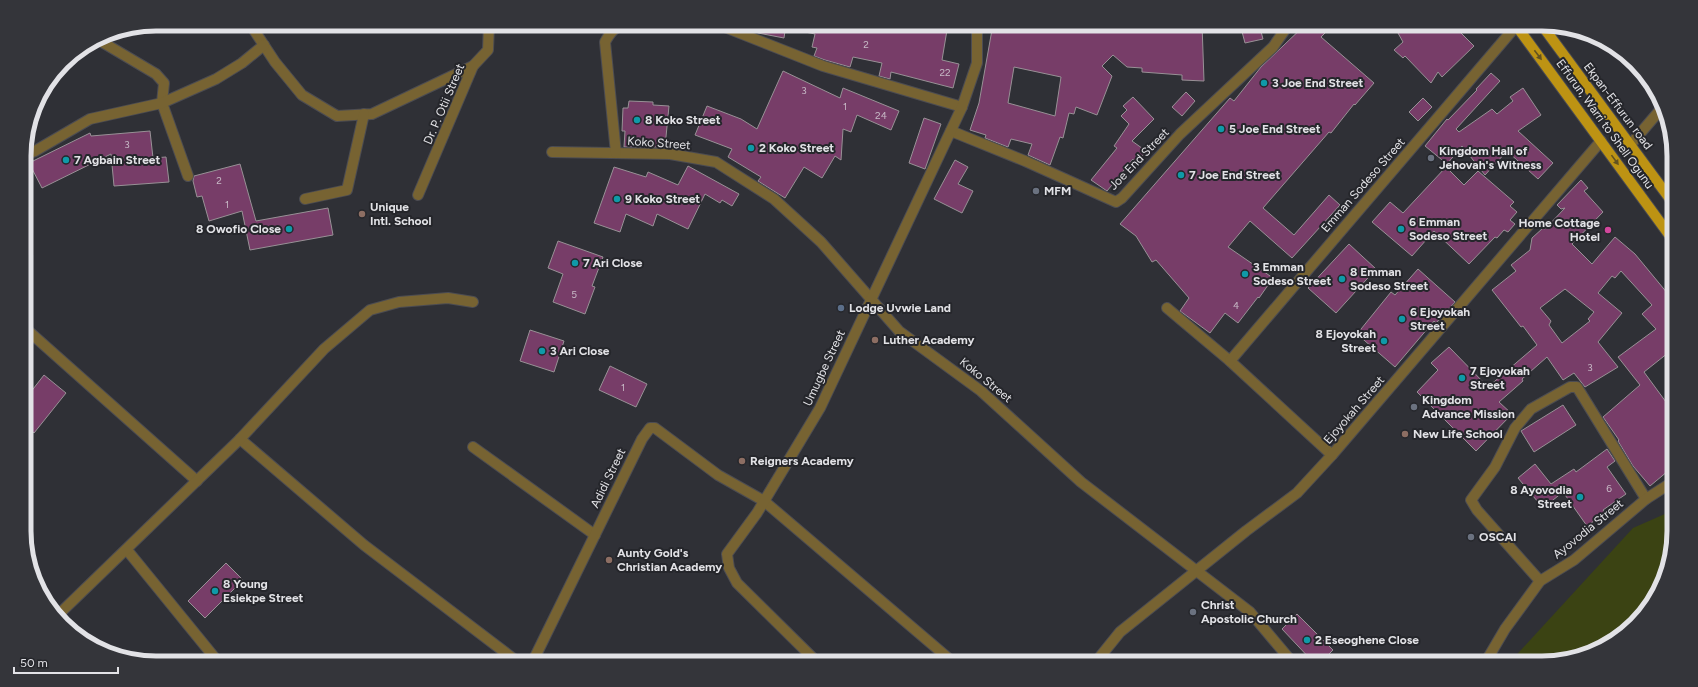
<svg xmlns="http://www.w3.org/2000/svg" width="1698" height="687" font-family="Figtree,sans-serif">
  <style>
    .green { fill: #3b4313 }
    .building { fill: #773d68; stroke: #989196; fill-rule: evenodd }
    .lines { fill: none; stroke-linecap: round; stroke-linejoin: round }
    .minor-casing { stroke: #4c4c52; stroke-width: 12 }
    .major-casing { stroke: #4c4c52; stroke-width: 12 }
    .minor { stroke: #776332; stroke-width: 10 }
    .major { stroke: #bd9313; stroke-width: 10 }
    .oneway { fill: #625221 }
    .culture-dot { fill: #0f9aa8; stroke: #25262b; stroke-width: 1.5 }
    .worship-dot { fill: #6b7280; stroke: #25262b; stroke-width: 1.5 }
    .education-dot { fill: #8d6e63; stroke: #25262b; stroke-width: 1.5 }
    .hotel-dot { fill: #d1479c; stroke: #25262b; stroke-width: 1.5 }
    .service-dot { fill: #5c6f8a; stroke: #25262b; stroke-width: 1.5 }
    .labels { text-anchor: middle; stroke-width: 4; stroke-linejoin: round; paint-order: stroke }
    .number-label { font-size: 10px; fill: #c7b9c6 }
    .poi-label { font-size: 12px; font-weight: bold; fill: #e2e2e6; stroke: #25262b; text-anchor: start }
    .street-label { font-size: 12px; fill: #e2e2e6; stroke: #25262b }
    .rim { fill: none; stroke: #e2e2e6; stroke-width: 5 }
  </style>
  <rect width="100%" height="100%" fill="#2f3036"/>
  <path class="green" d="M1674,510V531L1667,574L1647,611L1622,636L1585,656L1550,663H1509L1633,528Z"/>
  <g class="building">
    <path d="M739,24H786L784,38L758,33L739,26Z"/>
    <path d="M791,24H948L942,60L959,64L953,88L891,72L890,79L879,76L882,63L853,57L850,67L825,60L814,56L817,48L812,47L815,34L790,29Z"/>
    <path d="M993,24H1202L1204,81L1182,80V75L1142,72V68L1127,67L1113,55L1102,66L1112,76L1097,115L1076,107L1074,114L1069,113L1063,138L1060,137L1050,165L1028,155L1032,144L1011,139L1008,147L985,138L986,135L970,130L979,103ZM1014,67L1061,77L1055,116L1008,103Z"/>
    <path d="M1240,24H1259L1263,39L1245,43Z"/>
    <path d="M1306,24H1334L1321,37L1374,83L1355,105L1354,104L1331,133L1329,132L1263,208L1294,235L1329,195L1340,205L1292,258L1250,221L1228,247L1273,278L1259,298L1258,297L1238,323L1225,313L1210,333L1180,311L1189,298L1156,260L1152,262L1136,236L1120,224L1230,98L1234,101L1261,67Z"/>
    <path d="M1393,24H1452L1474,46L1442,77L1438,72L1431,83L1405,56L1403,58L1394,50L1403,42Z"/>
    <path d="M783,71L840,98L843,88L899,111L891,130L857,115L851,132L843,129L841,160L835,156L822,178L804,167L785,198L758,181L761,177L728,157L732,149L695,135L707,106L741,119L757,129Z"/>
    <path d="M1491,73L1500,81L1456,129L1459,132L1492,109L1497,114L1513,101L1510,97L1523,88L1541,115L1518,131L1553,163L1538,179L1507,151L1485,175L1462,146L1447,164L1425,146L1447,119L1448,120L1477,90L1476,89Z"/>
    <path d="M1186,92L1195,101L1182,116L1172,107Z"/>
    <path d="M1133,97L1154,119L1132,141L1146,151L1137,163L1133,159L1107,191L1091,180L1117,148L1114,146L1129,124L1121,116L1127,110L1123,106Z"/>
    <path d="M1423,98L1432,107L1418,121L1409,112Z"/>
    <path d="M629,101L653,102V105L669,106L665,147H624L625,131H622L623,108H628Z"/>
    <path d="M924,118L941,124L925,169L909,163Z"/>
    <path d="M150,131L153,158L166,157L169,182L114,186L111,154L42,188L29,163L90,133L91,136Z"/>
    <path d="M955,160L968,167L958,184L973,191L962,213L934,199Z"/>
    <path d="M240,164L256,221L328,208L333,235L250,250L242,211L209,221L202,196L197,197L193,181L194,176Z"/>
    <path d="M688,166L739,194L732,206L722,200L720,203L705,194L688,229L657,214L653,226L626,214L620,232L594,223L614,167L646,177L648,172L678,185Z"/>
    <path d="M1446,167L1464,185L1478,171L1514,202L1510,206L1517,212L1510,220L1515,224L1508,232L1504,230L1497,238L1495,237L1469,264L1434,231L1412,256L1372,222L1390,202L1403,213Z"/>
    <path d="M1581,180L1588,188L1584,191L1603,212L1572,244L1592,264L1615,237L1635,254L1673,300V349L1644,372L1666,402L1674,396V466L1650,486L1633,466L1618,441L1619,440L1603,417L1640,385L1618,357L1656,329L1642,314L1652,305L1621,271L1615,278L1612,276L1598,293L1622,313L1598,342L1618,367L1585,387L1574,373L1563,380L1547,357L1522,379L1523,381L1499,402L1512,414L1476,451L1417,392L1438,370L1431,363L1449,347L1488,387L1537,345L1523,326L1521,327L1492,290L1516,271L1511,265L1530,250L1532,238L1543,228L1545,229L1565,208L1561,209L1557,205ZM1565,289L1594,312L1588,319L1590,321L1562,343L1549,325L1551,321L1540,308Z"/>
    <path d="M558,241L603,257L592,286L595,287L585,314L553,302L563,274L548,268Z"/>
    <path d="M1349,244L1376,269L1336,313L1308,288Z"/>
    <path d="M1418,269L1455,302L1436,323L1434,321L1395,367L1357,334L1391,292L1395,295Z"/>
    <path d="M530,330L564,341L554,372L520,361Z"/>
    <path d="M610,366L647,384L636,407L599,390Z"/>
    <path d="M44,375L66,393L34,433L26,426V398Z"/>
    <path d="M1563,405L1576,425L1534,452L1521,431Z"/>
    <path d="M1607,449L1615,461L1607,467L1626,494L1603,510L1605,513L1587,526L1563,492L1543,508L1518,478L1535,464L1551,484L1574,469L1576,472Z"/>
    <path d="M226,563L243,580L205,618L188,601Z"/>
    <path d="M1297,614L1333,650L1320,663H1314L1282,629Z"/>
  </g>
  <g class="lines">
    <g class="minor-casing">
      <g id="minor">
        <path d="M250,24L275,62L302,95L337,116L372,114L473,66"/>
        <path d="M717,24L823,66L962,107"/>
        <path d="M97,39L156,74L164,83L162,103L188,176"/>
        <path d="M951,131L1025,161L1116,202L1122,198L1180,134L1273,47L1289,24"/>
        <path d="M1631,144L1661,109"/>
        <path d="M552,152L670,154L716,162L774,199L821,242L899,331L981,391L1081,482L1250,612L1293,663"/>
        <path d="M616,153L605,42C611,31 615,27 626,24"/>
        <path d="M24,155L35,151L90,119L162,103L216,79L242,63L264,45"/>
        <path d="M418,195L473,66L488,50L489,24"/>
        <path d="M305,199L347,190L364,114"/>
        <path d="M1167,308L1230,361L1332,455"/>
        <path d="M25,328L197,481"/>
        <path d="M1230,361L1516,26L1520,24"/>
        <path d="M240,439L364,545L519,663"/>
        <path d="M473,447L595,535"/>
        <path d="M127,550L219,663"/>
        <path d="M1540,581L1477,510L1471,500L1495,467L1515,428L1531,409L1570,387H1577L1646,499"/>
        <path d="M56,617L240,439L324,349L370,310L399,302L448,298L473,302"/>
        <path d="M532,663L642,439L650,428H655L718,475L764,501L954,663"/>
        <path d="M818,663L737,583L729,568L727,554L757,513L820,408L962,107L977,63V24"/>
        <path d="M1095,663L1120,632L1246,531L1297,493L1332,455L1601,141"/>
        <path d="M1485,663L1505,629L1540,581L1574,560L1646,499L1674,481"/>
      </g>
    </g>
    <g class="major-casing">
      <g id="major">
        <path d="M1515,24L1673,240"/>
        <path d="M1541,24L1673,203"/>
      </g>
    </g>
    <use href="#minor" class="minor"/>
    <use href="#major" class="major"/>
  </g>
  <defs><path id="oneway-solid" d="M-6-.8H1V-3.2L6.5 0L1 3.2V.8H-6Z"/></defs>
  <g class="oneway">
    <use href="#oneway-solid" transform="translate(1538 55) rotate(53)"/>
    <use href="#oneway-solid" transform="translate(1615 160) rotate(54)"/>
  </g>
  <g class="culture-dot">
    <circle cx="1264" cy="83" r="4"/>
    <circle cx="637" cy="120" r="4"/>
    <circle cx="1221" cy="129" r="4"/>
    <circle cx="751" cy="148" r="4"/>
    <circle cx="66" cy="160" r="4"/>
    <circle cx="1181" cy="175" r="4"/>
    <circle cx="617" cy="199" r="4"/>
    <circle cx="289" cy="229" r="4"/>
    <circle cx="1401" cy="229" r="4"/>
    <circle cx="575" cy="263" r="4"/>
    <circle cx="1245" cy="274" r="4"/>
    <circle cx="1342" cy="279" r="4"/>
    <circle cx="1402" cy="319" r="4"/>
    <circle cx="1384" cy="341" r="4"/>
    <circle cx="542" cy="351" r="4"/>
    <circle cx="1462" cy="378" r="4"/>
    <circle cx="1580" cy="497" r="4"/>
    <circle cx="215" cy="591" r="4"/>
    <circle cx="1307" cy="640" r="4"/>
  </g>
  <g class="worship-dot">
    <circle cx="1431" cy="158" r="4"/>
    <circle cx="1036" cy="191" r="4"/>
    <circle cx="1414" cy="407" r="4"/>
    <circle cx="1471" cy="537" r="4"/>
    <circle cx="1193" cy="612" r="4"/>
  </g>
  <g class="education-dot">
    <circle cx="362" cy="214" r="4"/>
    <circle cx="875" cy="340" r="4"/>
    <circle cx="1405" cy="434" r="4"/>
    <circle cx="742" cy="461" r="4"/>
    <circle cx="609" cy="560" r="4"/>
  </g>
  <circle class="hotel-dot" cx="1608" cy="230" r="4"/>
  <circle class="service-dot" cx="841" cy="308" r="4"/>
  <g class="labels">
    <g class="number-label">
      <text x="866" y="48">2</text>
      <text x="945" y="76">22</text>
      <text x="804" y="94">3</text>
      <text x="845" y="110">1</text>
      <text x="881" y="119">24</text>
      <text x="127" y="148">3</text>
      <text x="219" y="184">2</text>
      <text x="227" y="208">1</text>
      <text x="574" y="298">5</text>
      <text x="1236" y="309">4</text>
      <text x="1590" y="371">3</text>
      <text x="623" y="391">1</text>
      <text x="1609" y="492">6</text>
    </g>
    <g class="poi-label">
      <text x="1272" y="87">3 Joe End Street</text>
      <text x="645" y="124">8 Koko Street</text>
      <text x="1229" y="133">5 Joe End Street</text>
      <text x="759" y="152">2 Koko Street</text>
      <text x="1439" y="155">Kingdom Hall of<tspan x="1439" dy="14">Jehovah's Witness</tspan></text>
      <text x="74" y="164">7 Agbain Street</text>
      <text x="1189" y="179">7 Joe End Street</text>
      <text x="1044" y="195">MFM</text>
      <text x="625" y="203">9 Koko Street</text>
      <text x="370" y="211">Unique<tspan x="370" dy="14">Intl. School</tspan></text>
      <text x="1409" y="226">6 Emman<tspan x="1409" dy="14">Sodeso Street</tspan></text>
      <text x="1600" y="227" text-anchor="end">Home Cottage<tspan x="1600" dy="14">Hotel</tspan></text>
      <text x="281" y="233" text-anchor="end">8 Owofio Close</text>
      <text x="583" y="267">7 Ari Close</text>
      <text x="1253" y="271">3 Emman<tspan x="1253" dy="14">Sodeso Street</tspan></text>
      <text x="1350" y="276">8 Emman<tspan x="1350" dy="14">Sodeso Street</tspan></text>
      <text x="849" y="312">Lodge Uvwie Land</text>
      <text x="1410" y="316">6 Ejoyokah<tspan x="1410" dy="14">Street</tspan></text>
      <text x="1376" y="338" text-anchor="end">8 Ejoyokah<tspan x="1376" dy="14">Street</tspan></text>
      <text x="883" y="344">Luther Academy</text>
      <text x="550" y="355">3 Ari Close</text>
      <text x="1470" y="375">7 Ejoyokah<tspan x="1470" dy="14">Street</tspan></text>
      <text x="1422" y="404">Kingdom<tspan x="1422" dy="14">Advance Mission</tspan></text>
      <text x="1413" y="438">New Life School</text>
      <text x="750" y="465">Reigners Academy</text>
      <text x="1572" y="494" text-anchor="end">8 Ayovodia<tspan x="1572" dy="14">Street</tspan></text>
      <text x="1479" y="541">OSCAI</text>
      <text x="617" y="557">Aunty Gold's<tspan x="617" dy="14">Christian Academy</tspan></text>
      <text x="223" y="588">8 Young<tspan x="223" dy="14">Esiekpe Street</tspan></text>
      <text x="1201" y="609">Christ<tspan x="1201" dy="14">Apostolic Church</tspan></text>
      <text x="1315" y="644">2 Eseoghene Close</text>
    </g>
    <g class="street-label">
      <text transform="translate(444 104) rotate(-67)" y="4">Dr. P. Otii Street</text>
      <text transform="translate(1618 106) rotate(53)" y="4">Ekpan-Effurun road</text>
      <text transform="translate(1605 124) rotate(54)" y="4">Effurun, Warri to Shell Ogunu</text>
      <text transform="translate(659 143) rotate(4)" y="4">Koko Street</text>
      <text transform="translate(1139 159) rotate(-46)" y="4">Joe End Street</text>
      <text transform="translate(1363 185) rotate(-49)" y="4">Emman Sodeso Street</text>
      <text transform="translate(824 368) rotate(-65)" y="4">Umugbe Street</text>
      <text transform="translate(986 380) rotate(39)" y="4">Koko Street</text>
      <text transform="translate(1354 410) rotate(-49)" y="4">Ejoyokah Street</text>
      <text transform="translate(608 478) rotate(-64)" y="4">Adidi Street</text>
      <text transform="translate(1588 529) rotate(-39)" y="4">Ayovodia Street</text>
    </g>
  </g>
  <path d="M0 0H1698V687H0ZM156 31H1542A125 125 0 0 1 1667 156V531A125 125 0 0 1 1542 656H156A125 125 0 0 1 31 531V156A125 125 0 0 1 156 31Z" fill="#34353a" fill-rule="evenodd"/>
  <path class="rim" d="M156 31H1542A125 125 0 0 1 1667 156V531A125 125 0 0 1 1542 656H156A125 125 0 0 1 31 531V156A125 125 0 0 1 156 31Z"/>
  <path d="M14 667v6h104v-6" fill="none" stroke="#e2e2e6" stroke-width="2"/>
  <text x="20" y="667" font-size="12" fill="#e2e2e6" stroke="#25262b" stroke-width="3" paint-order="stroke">50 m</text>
</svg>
